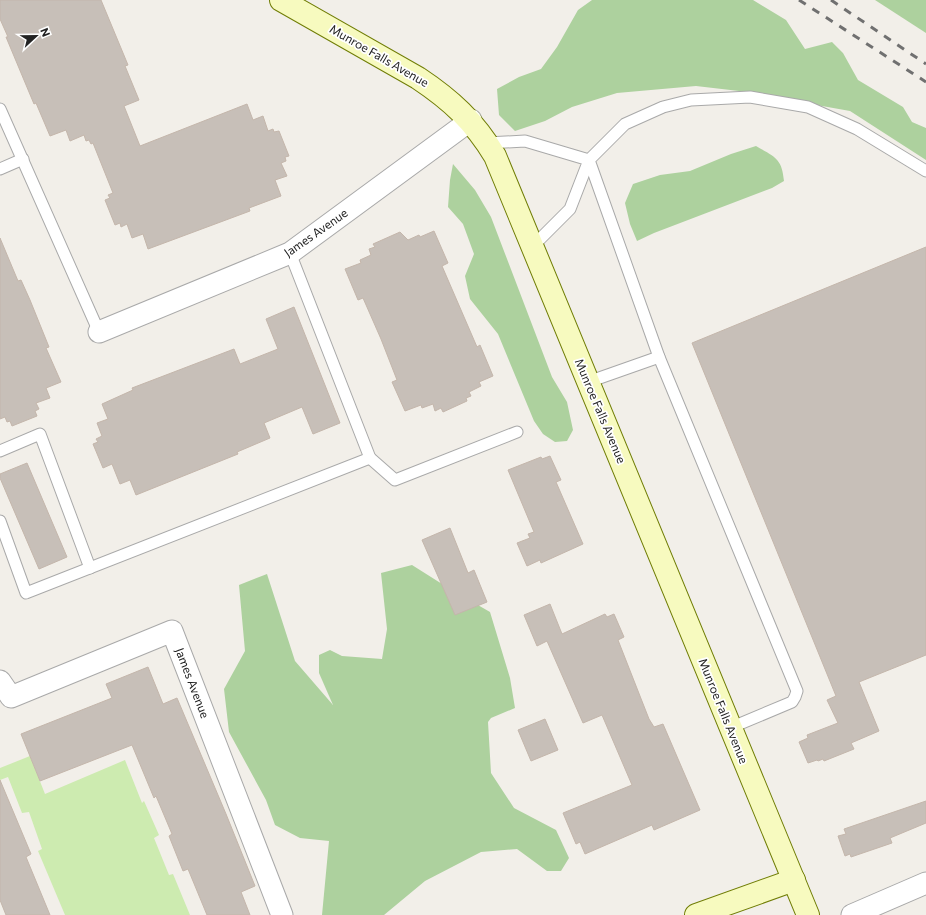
<svg xmlns="http://www.w3.org/2000/svg" width="926" height="915" font-family="Commissioner,sans-serif">
  <style>
    .grass { fill: #cdebb0 }
    .forest { fill: #add19e }
    .building { fill: #c7bfb8; stroke: #c4b6ab }
    .lines { fill: none; stroke-linecap: round; stroke-linejoin: round }
    .lane-casing { stroke: #a9a9a9; stroke-width: 13 }
    .street-casing { stroke: #a9a9a9; stroke-width: 23 }
    .secondary-casing { stroke: #707d05; stroke-width: 24 }
    .lane { stroke: #fff; stroke-width: 11 }
    .street { stroke: #fff; stroke-width: 21 }
    .secondary { stroke: #f7fabf; stroke-width: 22 }
    .rail { stroke: #707070; stroke-width: 3; stroke-dasharray: 8 8; stroke-linecap: butt }
    .labels { text-anchor: middle; stroke-width: 3.5; stroke-linejoin: round; paint-order: stroke }
    .street-label { font-size: 12px; fill: #222; stroke: #fff }
  </style>
  <rect width="100%" height="100%" fill="#f2efe9"/>
  <path class="grass" d="M30,756L45,794L125,760L142,803L144,801L159,835L154,838L169,875L173,874L190,915H65L38,851L42,849L29,812L22,813L8,777L0,780V768Z"/>
  <g class="forest">
    <path d="M592,0H753L786,20L805,49L832,42L843,53L858,80L903,107L912,122L926,128V160L850,111L739,91L696,86L617,93L572,107L545,121L515,131L499,115L497,89L519,77L541,69L557,47L578,10Z"/>
    <path d="M875,0H926V33Z"/>
    <path d="M756,146C775,157 782,158 784,181L772,188L654,233L637,241L630,224L625,203L633,184L660,175L690,171L731,154Z"/>
    <path d="M453,164L475,190L491,217L552,377L567,402L573,430L567,441L555,442L543,434L534,421L498,334L470,299L465,276L474,254L463,224L448,207L450,180Z"/>
    <path d="M412,565L450,589L490,612L510,678L515,708L491,718L488,722L491,773L514,808L556,830L569,858L561,871H547L517,849L481,852L425,881L384,915H322L329,841L300,838L275,825L266,800L229,732L224,689L245,651L239,585L267,574L295,661L333,705L319,673V655L330,650L342,656L382,659L387,629L381,573Z"/>
  </g>
  <g class="building">
    <path d="M0,0H101L128,65L125,66L139,100L124,106L140,146L247,104L253,120L263,116L268,131L273,129L274,132L279,131L289,156L285,157L286,161L281,163L287,176L275,180L281,196L249,208L250,211L148,249L143,234L132,238L127,224L121,227L120,223L115,225L105,200L110,198L108,195L113,193L93,143L91,144L89,140L86,141L84,135L70,141L66,130L50,136L36,103L34,104L6,37H8L0,19Z"/>
    <path d="M434,231L448,263L442,266L477,347L480,345L493,376L479,382L481,386L469,392L471,396L466,398L467,401L443,412L441,408L435,411L433,404L422,408L421,405L405,411L392,382L397,380L381,339L363,298L358,300L345,269L361,263L360,260L371,255L369,249L375,247L373,244L400,232L408,240L419,235L420,237Z"/>
    <path d="M0,238L18,281L21,280L30,300L49,347L46,348L61,382L46,388L50,398L36,403L39,409L35,411L37,416L12,426L10,421L7,422L5,417L0,419Z"/>
    <path d="M926,247V655L859,682L879,731L851,743L854,749L824,761L823,759L818,761L817,760L808,763L799,742L808,738L807,735L838,723L827,700L836,696L692,343Z"/>
    <path d="M294,307L340,423L313,434L302,407L264,423L270,438L237,452L238,454L136,495L130,480L120,484L112,464L103,468L93,444L98,442L96,439L102,436L97,423L108,419L102,404L133,390L132,388L234,349L240,364L278,349L266,319Z"/>
    <path d="M550,456L561,480L556,482L583,544L541,563L540,560L527,566L517,543L530,538L528,534L534,532L508,470L541,457L542,459Z"/>
    <path d="M27,463L67,557L39,569L0,478V474Z"/>
    <path d="M450,528L468,573L474,570L487,602L455,615L422,540Z"/>
    <path d="M550,604L562,634L605,614L607,617L614,614L624,637L618,640L649,719L654,727L663,724L700,810L654,830L652,825L585,854L580,842L576,844L563,813L632,785L602,715L583,723L547,641L537,646L524,615Z"/>
    <path d="M148,667L163,704L177,698L226,814L255,886L241,892L250,915H207L188,869L183,871L169,836L172,834L156,796L154,798L132,745L40,781L21,734L112,698L106,684Z"/>
    <path d="M545,719L558,750L531,761L518,730Z"/>
    <path d="M0,780L31,854L26,857L50,915H6L0,900Z"/>
    <path d="M926,801V823L890,838L892,843L851,857L850,854L845,856L838,836L846,834L844,829Z"/>
  </g>
  <g class="lines">
    <g class="lane-casing">
      <g id="lane">
        <path d="M0,109L99,332"/>
        <path d="M487,143L525,141L589,160L570,209L532,247"/>
        <path d="M0,169L23,159"/>
        <path d="M588,382L659,357"/>
        <path d="M0,451L40,434L90,568"/>
        <path d="M370,458L395,480L517,432"/>
        <path d="M0,521L26,593L370,458L290,253"/>
        <path d="M730,728L792,702L795,697L797,691L659,357L589,160L625,124L663,107L691,100L750,97L808,107L857,129L926,171"/>
      </g>
    </g>
    <g class="street-casing">
      <g id="street">
        <path d="M99,332L290,253L471,120"/>
        <path d="M0,681L11,697L172,631L282,915"/>
        <path d="M852,915L926,883"/>
      </g>
    </g>
    <g class="secondary-casing">
      <g id="secondary">
        <path d="M281,0L418,78C451,100 474,121 495,156L808,915"/>
        <path d="M696,915L794,880"/>
      </g>
    </g>
    <use href="#lane" class="lane"/>
    <use href="#street" class="street"/>
    <use href="#secondary" class="secondary"/>
    <g class="rail">
      <path d="M799,0L926,82"/>
      <path d="M831,0L926,64"/>
    </g>
  </g>
  <g class="labels">
    <g class="street-label">
      <text transform="translate(379 56) rotate(30)" y="4">Munroe Falls Avenue</text>
      <text transform="translate(316 233) rotate(-35)" y="4">James Avenue</text>
      <text transform="translate(600 411) rotate(67)" y="4">Munroe Falls Avenue</text>
      <text transform="translate(192 683) rotate(69)" y="4">James Avenue</text>
      <text transform="translate(723 711) rotate(68)" y="4">Munroe Falls Avenue</text>
    </g>
  </g>
  <g transform="translate(36 36) rotate(68)" stroke="#ffffff" stroke-width="3" paint-order="stroke">
  <path d="M0-3L7 15L0 10L-7 15Z" fill="#222222"/>
  <text y="-6" font-size="11" font-weight="bold" text-anchor="middle" fill="#222222">N</text>
  </g>
</svg>
